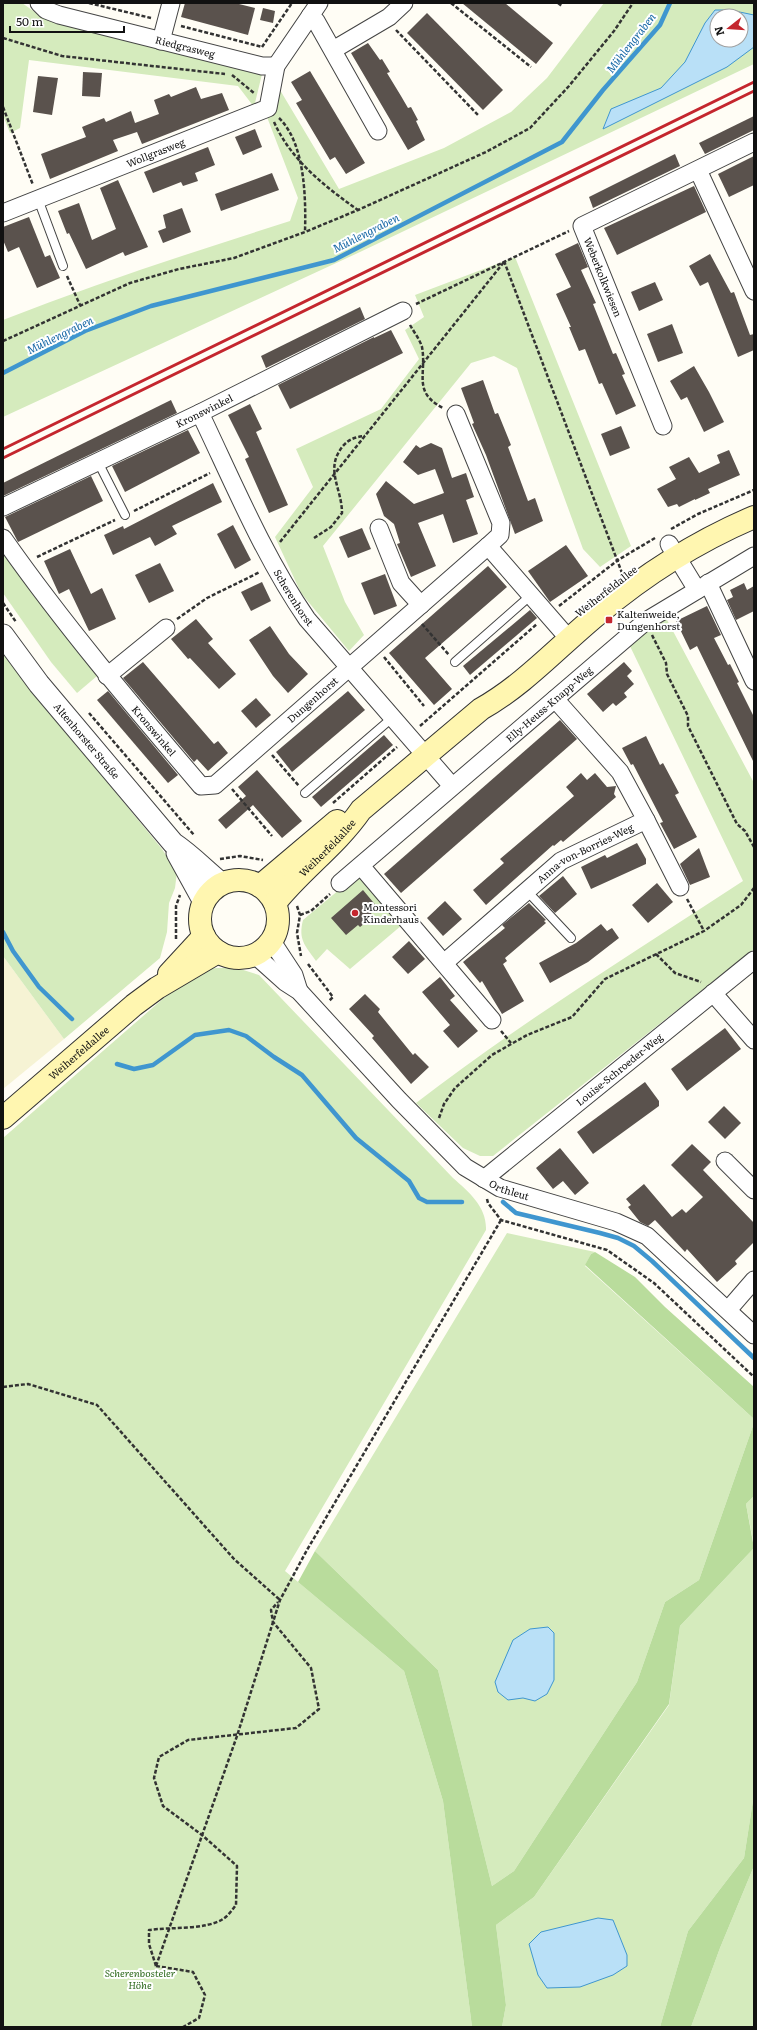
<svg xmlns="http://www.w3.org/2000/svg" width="757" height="2030" font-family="Literata,serif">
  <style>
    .farmland { fill: #f6f3d4 }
    .green { fill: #d5ebbd; fill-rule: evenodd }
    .forest { fill: #b9dc9c }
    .water { fill: #b9e0f7; stroke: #3f96cf; fill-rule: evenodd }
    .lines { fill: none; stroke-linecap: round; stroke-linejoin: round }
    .stream { stroke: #3f96cf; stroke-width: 4.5 }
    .building { fill: #5a524d }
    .service-casing { stroke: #444; stroke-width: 10 }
    .minor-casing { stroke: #444; stroke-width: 19 }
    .tertiary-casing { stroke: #444; stroke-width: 23 }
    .secondary-casing { stroke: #333; stroke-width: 24 }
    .path { stroke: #333; stroke-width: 2.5; stroke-dasharray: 4 2; stroke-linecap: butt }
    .service { stroke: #fff; stroke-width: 8 }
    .minor { stroke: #fff; stroke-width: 17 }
    .tertiary { stroke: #fff; stroke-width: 21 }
    .secondary { stroke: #fff6b0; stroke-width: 22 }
    .rail { stroke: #c4262e; stroke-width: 3 }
    .poi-dot { fill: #c4262e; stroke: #fff; stroke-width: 1.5 }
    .labels { text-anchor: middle; stroke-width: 4; stroke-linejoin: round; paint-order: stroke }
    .street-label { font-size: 10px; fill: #111; stroke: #fff }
    .poi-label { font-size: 10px; fill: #111; stroke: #fff; text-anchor: start }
    .park-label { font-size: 10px; font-style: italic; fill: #2f6b1f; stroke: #fff }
    .water-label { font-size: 11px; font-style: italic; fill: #1768a6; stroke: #fff }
  </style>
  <rect width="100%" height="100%" fill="#fffdf5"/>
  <path class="farmland" d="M3,956L64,1039L3,1089Z"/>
  <g class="green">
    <path d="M3,3H22L42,17L55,23L262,74L254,107L238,86L29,60L20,128L10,133L3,115Z"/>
    <path d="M604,3H754V64L360,252L3,417V320C97,283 193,252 290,221L298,198L267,117L274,114L280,90L339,189L444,148L511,112L547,78ZM717,16H741V40H717Z"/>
    <path d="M515,257L631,546L600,567L583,549L517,368L494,356L471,363L323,546L345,602L364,635L349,651L301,593L275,537L313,487L296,449L381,409L419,359L405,330L424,317L415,295Z"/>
    <path d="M3,549L97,676L77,693L51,662L3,593Z"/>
    <path d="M666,618L754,783V949L493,1156H480L463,1148L416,1103C520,1023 633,953 743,881L628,642Z"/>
    <path d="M3,652L66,732L162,849L177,872L175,888L169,903L167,932L160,958L64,1039L3,956Z"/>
    <path d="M358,874L402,925L350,969L327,949L316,961C305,945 298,940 303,920Z"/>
    <path d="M217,968H237L259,975L453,1178C469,1192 487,1207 486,1230L285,1571L404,1671L443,1801L472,2027H3V1138L196,970Z"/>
    <path d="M507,1233L595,1252L591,1254L585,1266L754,1419V1423L699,1580L665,1602L637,1682L514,1871L492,1886L438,1670L315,1551Z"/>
    <path d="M754,1496V1546L746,1504Z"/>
    <path d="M754,1548V1794L744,1858L688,1931L660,2027H502L506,2005L496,1925L534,1897L669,1705L680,1626Z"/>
    <path d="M754,1866V2027H691L720,1948Z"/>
  </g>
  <g class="forest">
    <path d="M595,1252L635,1277L665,1307L754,1387V1419L585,1265L591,1254Z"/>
    <path d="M754,1423V1496L746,1504L754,1548L680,1626L669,1704L534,1897L496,1925L506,2005L502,2027H472L443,1801L404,1671L298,1582L315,1551L438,1670L492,1886L514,1871L637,1682L665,1602L699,1580Z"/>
    <path d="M754,1794V1866L720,1948L691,2027H660L688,1931L744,1858Z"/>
  </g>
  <g class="water">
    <path d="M715,10H730L754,15V47L727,67L603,129L611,109L661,88L685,62L705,23ZM717,16H741V40H717Z"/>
    <path d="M548,1627L554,1633V1680L547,1694L535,1701L523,1698L508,1700L498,1692L495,1682L513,1640L530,1629Z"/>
    <path d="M598,1918L613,1920L627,1955V1966L613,1975L580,1987L547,1988L538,1975L529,1944L541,1932Z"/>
  </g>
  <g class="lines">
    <g class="stream">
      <path d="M3,373L85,331L151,306L334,260L562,142L603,90L660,25L670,3"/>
      <path d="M3,932L13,951L39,987L72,1019"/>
      <path d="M117,1064L134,1069L153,1065L195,1035L229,1030L246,1036L274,1057L302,1075L356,1138L409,1181L419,1198L427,1202H462"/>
      <path d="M503,1202L516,1213L600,1233L618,1238L634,1246L652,1261L754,1358"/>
    </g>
  </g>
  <g class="building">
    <path d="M185,3H235L255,8L248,35L181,17Z"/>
    <path d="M462,3H505L553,43L536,64Z"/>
    <path d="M263,8L275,11L273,23L260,20Z"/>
    <path d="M427,13L503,90L483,110L407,33Z"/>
    <path d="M368,43L380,60L382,59L390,72L387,73L401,96L408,108L411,107L418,120L416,121L425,140L408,150L351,53Z"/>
    <path d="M310,71L365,163L346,174L335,157L330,160L296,103L302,100L291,82Z"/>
    <path d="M83,72L102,73L100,97L82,96Z"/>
    <path d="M38,76L58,78L52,115L33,112Z"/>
    <path d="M196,87L201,99L222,93L229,110L142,144L137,132L113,140L118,151L50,179L41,154L86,137L82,127L104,118L106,122L131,111L135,123L159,114L154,100L169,94L171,97Z"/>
    <path d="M754,116V130L705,154L699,143Z"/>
    <path d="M255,129L262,147L243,155L235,137Z"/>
    <path d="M208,147L215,165L195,173L198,181L183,186L181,182L153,193L144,172Z"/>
    <path d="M675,154L680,166L593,208L589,197Z"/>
    <path d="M754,156V185L729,197L718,174Z"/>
    <path d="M272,173L279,190L221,211L215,194Z"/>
    <path d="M118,180L148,247L125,256L123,252L86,269L69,233L67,234L58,211L79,203L92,240L116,229L100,188Z"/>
    <path d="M694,186L706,212L617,255L604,228Z"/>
    <path d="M182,208L191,232L163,243L158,231L166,228L163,215Z"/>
    <path d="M29,217L45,257L50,255L60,278L37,288L19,247L8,252L3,240V227Z"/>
    <path d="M578,243L588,267L581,270L596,303L593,304L613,354L616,353L625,374L622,375L636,406L616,415L602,383L599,384L585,349L579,351L569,327H571L556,294L571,287L555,254Z"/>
    <path d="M710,254L731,293L734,292L750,335L754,334V350L738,357L708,282L700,286L689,266Z"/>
    <path d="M655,282L663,300L639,311L631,292Z"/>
    <path d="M360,307L365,319L266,368L261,356Z"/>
    <path d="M672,324L683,353L658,362L647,334Z"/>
    <path d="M391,330L403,353L290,409L278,385L374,337V338Z"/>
    <path d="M694,366L709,392L724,422L704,432L687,397L681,400L670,381Z"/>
    <path d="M483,380L495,414L498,413L511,445L508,447L528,501L535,498L543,521L515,534L486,455L472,424L474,423L461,388Z"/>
    <path d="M171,400L177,413L3,496V483Z"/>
    <path d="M250,404L262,429L256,432L288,505L269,513L245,459L249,457L228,415Z"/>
    <path d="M621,426L630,448L610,456L601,434Z"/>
    <path d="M188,430L200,453L125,492L112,466Z"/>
    <path d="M431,443L442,448L452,478L466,473L474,497L466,500L478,534L453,543L443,514L418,523L436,566L411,577L397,544L400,543L394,524L384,516L376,494L386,481L414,504L444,493L435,469L418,475L403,462L416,445L420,448Z"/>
    <path d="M729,450L740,475L708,489L710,493L695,500V499L679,507L677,504L668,507L657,489L676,479L669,467L689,457L699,473L720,463L717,455Z"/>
    <path d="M91,476L103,501L18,542L5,517Z"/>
    <path d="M213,483L222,502L172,526L177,534L155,546L150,537L113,555L104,535L123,526L124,529Z"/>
    <path d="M233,525L251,560L235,569L217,534Z"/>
    <path d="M362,528L371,549L348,558L339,537Z"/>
    <path d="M566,545L588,576L550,602L528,571Z"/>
    <path d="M70,549L91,594L102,588L116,619L89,631L69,589L59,594L44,561Z"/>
    <path d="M160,563L174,591L149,603L135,575Z"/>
    <path d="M488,566L507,587L425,658L452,689L434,705L389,653Z"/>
    <path d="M385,574L397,606L374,615L361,583Z"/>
    <path d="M262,582L271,601L251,611L241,592Z"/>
    <path d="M744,583L747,590L754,586V611L736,620L727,600L733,597L730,590Z"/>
    <path d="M707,606L721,635L714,638L728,665L730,664L739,682L737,683L754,717V763L697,646L690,650L676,621Z"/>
    <path d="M530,610L537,618L470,675L463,666Z"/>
    <path d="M196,619L213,639L208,643L236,674L219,689L190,658L188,659L171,639Z"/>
    <path d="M270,626L289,654L308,674L288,693L273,676L249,640Z"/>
    <path d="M143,662L214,744L218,741L228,753L208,771L197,759L194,762L123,678Z"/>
    <path d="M624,662L632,671L627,676L634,684L624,693L627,697L616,706L613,703L603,712L587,694Z"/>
    <path d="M108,691L178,775L168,783L97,700Z"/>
    <path d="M348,691L365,710L292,772L276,752Z"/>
    <path d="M256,698L271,715L256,728L241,711Z"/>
    <path d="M560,720L577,739L401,893L384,874Z"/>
    <path d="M384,735L393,745L321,807L312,797Z"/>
    <path d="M646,736L660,765L663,763L679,793L675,795L697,837L674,849L660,823L663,822L633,764L631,765L622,748Z"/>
    <path d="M257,770L302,821L282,838L253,805L226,829L218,820L246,796L238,787Z"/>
    <path d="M581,773L587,780L595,773L607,787L616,786L614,794L616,797L563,842L561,840L554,846L553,845L486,905L473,890L504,863L500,859L574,796L566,787Z"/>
    <path d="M637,843L646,859V864L591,889L581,867L605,855L607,858Z"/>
    <path d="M699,848L710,877L690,885L680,864Z"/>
    <path d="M563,876L577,894L555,913L539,896Z"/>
    <path d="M657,883L673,902L648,923L632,905Z"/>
    <path d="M363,890L378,908L367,917L369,920L360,927L358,925L346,935L331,918Z"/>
    <path d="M445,901L462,919L443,936L427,918Z"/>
    <path d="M529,903L546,920L544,921L546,923L505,958L507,961L503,964L524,1001L502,1014L482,981L480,983L463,962L505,928L502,925Z"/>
    <path d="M601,924L607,931L612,928L619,938L588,962L550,983L539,963L576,943Z"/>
    <path d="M409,941L425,959L408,974L392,957Z"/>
    <path d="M440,977L455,996L450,1000L478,1031L458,1048L443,1031L450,1025L422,992Z"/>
    <path d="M365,994L380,1009L378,1012L413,1055L415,1053L429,1067L411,1084L372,1038L374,1036L349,1009Z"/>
    <path d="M725,1028L741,1049L687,1091L671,1069Z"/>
    <path d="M645,1082L659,1101V1106L593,1154L577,1132Z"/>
    <path d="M724,1106L741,1123L725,1139L708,1122Z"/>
    <path d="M692,1144L711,1162L703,1170L754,1223V1242L735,1261L737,1264L717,1282L687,1249L685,1252L655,1220L648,1226L640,1222L628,1207L631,1205L626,1199L644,1184L672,1217L682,1209L686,1213L703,1197L671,1165Z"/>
    <path d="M560,1148L589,1183L575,1195L563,1181L553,1189L536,1168Z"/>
  </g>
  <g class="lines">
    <g class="service-casing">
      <g id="service">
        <path d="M38,199L63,266"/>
        <path d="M98,462L125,515"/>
        <path d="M455,662L530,596"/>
        <path d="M305,793L392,718"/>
        <path d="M527,891L571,938"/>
      </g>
    </g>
    <g class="minor-casing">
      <g id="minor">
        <path id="s1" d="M39,3L46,10L59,15L262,66H276"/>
        <path d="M310,16L316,21L378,131"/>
        <path d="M161,41L171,3"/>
        <path d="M333,50L389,17L404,3"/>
        <path d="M698,170L754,291"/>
        <path id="s2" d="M3,213L268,108L276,66L319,3"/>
        <path id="s3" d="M200,413C233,482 263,555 307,619L452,786"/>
        <path d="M456,414L501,523L500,535L488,546"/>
        <path d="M663,426L582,226L754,142"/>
        <path id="s4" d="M3,507L200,413L403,311"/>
        <path d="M379,528L401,583L421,605"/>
        <path id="s5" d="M3,538C64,625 132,705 201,786L215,785L488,546L569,639"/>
        <path d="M669,544L697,590"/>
        <path d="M708,583L754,681"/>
        <path d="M107,676L166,628"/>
        <path d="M646,820L680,887"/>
        <path d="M361,866L492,1020"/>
        <path id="s6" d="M340,883L646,621L754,556"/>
        <path d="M271,940L294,975L299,991"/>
        <path id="s7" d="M255,955L285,982L299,991L399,1100L465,1167L500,1188L616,1222L647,1236L754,1335"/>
        <path id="s8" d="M444,963L561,861L646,820L620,772L555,699"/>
        <path d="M713,993L754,1040"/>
        <path d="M725,1161L754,1190"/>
        <path id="s9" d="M484,1179L754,960"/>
        <path d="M728,1310L754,1280"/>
      </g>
    </g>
    <g class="tertiary-casing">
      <g id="tertiary">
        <path id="s10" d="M3,635L39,684L173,843C191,855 205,870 221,883"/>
        <path d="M177,853L204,902"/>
      </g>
    </g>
    <g class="secondary-casing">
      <g id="secondary">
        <circle cx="239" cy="919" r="39"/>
        <path d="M260,886L337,821"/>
        <path id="s11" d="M275,903C302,869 336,846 361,810L481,709C524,685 559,646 598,614C644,575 698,541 754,517"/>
        <path d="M169,974L204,936"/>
        <path id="s12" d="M3,1118L134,1005L157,988L218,952"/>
      </g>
    </g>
    <g class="path">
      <path d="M89,3L151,18"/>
      <path d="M451,3L531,67"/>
      <path d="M558,3L562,6"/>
      <path d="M181,26L262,47"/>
      <path d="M396,30L478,115"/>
      <path d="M3,38L62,56L225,74"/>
      <path d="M262,47L292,3"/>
      <path d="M232,75L254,93"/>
      <path d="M3,107L33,185"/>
      <path d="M279,118C305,143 306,198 305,232"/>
      <path d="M274,122C291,160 324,186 358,210"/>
      <path d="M504,261L622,573"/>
      <path d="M67,276L80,305"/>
      <path d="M416,304L569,231"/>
      <path d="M410,325C414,332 420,340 422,347C427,374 412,392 443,408"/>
      <path d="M3,341L130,283L179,269L234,258L305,232L358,210L486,152L530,128L569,86L614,31L633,3"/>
      <path d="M134,511L210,473"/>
      <path d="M671,529L698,514L754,490"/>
      <path d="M314,538L331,527L342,513C342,488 324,469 343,446C349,439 355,437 365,436"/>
      <path d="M280,542L504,262"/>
      <path d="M37,557L115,520"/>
      <path d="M3,603L16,622"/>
      <path d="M559,606L618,560L655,538"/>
      <path d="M177,619L207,598L260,572"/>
      <path d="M422,624L449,655"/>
      <path d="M652,635L666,663L667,674L688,716V726L737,824L745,831L754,847"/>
      <path d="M384,657L424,706"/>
      <path d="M89,713L194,835"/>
      <path d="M420,726L537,624"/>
      <path d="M272,755L299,786"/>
      <path d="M232,789L272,836"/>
      <path d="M333,803L397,747"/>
      <path d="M220,859L240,856L263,860"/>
      <path d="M687,899L704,931"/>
      <path d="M297,906L300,915L297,933L301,956"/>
      <path d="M300,915L311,911L330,894"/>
      <path d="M176,939V906L180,895"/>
      <path d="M656,954L675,973L701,982"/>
      <path d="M308,964L333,997L329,1001"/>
      <path d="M501,1031L511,1043"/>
      <path d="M439,1118L444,1104L455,1088L492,1055L527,1035L572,1017L605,979L704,931L741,905L754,888"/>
      <path d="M487,1199L488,1203L501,1220L607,1250L654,1283L754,1377"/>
      <path d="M3,1387L28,1384L97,1405L234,1559L280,1600"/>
      <path d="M156,1966L237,1736L280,1600L307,1550L501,1220"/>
      <path d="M156,1966L149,1944V1930C170,1927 206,1930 223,1919C228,1916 232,1910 236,1905L237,1866L202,1835L163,1806L154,1778L159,1757L188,1740L296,1728L319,1709L311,1668L273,1622L271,1610L278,1602"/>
      <path d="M156,1966L193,1972L205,1995L199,2018L183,2027"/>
    </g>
    <use href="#service" class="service"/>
    <use href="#minor" class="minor"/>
    <use href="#tertiary" class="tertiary"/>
    <use href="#secondary" class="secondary"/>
    <g class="rail">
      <path d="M3,449L754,82"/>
      <path d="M3,458L754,91"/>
    </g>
  </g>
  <g class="poi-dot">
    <rect x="605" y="616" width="8" height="8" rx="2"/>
    <circle cx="355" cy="913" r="4"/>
  </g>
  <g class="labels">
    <g class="street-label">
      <text dy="4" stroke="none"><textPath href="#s1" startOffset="154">Riedgrasweg</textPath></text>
      <text dy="4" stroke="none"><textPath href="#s2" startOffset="164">Wollgrasweg</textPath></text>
      <text transform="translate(603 277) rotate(68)" y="4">Weberkolkwiesen</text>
      <text dy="4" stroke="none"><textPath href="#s4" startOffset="223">Kronswinkel</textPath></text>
      <text transform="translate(606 591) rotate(-38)" y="4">Weiherfeldallee</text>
      <text dy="4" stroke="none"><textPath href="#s3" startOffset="207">Scherenhorst</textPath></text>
      <text dy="4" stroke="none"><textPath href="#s5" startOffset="461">Dungenhorst</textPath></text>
      <text dy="4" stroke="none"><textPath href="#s6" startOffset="275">Elly-Heuss-Knapp-Weg</textPath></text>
      <text dy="4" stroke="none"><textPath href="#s5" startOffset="245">Kronswinkel</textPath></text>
      <text dy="4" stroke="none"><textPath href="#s10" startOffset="135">Altenhorster Straße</textPath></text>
      <text dy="4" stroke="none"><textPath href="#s11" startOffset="76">Weiherfeldallee</textPath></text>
      <text dy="4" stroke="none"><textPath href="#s8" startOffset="180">Anna-von-Borries-Weg</textPath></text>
      <text dy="4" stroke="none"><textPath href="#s12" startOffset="100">Weiherfeldallee</textPath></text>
      <text dy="4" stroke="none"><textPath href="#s9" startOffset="174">Louise-Schroeder-Weg</textPath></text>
      <text dy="4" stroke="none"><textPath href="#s7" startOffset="349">Orthleut</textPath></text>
    </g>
    <g class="poi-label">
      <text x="617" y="618">Kaltenweide,<tspan x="617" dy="12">Dungenhorst</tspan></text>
      <text x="363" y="911">Montessori<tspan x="363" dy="12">Kinderhaus</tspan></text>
    </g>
    <g class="park-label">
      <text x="140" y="1977">Scherenbosteler<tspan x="140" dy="12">Höhe</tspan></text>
    </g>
    <g class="water-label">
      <text transform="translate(631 43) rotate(-52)" y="4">Mühlengraben</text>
      <text transform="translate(366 233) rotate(-27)" y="4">Mühlengraben</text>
      <text transform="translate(60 335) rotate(-26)" y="4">Mühlengraben</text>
    </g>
  </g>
  <rect width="757" height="2030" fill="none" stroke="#111111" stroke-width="8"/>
  <g transform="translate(729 28) rotate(253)"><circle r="19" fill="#ffffff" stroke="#a0a0a0"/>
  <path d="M0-3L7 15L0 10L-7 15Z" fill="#c4262e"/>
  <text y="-6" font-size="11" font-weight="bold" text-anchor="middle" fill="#111111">N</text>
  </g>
  <path d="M10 26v6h114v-6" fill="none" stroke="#111111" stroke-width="2"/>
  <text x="16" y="26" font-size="12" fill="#111111" stroke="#ffffff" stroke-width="3" paint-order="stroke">50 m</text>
</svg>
